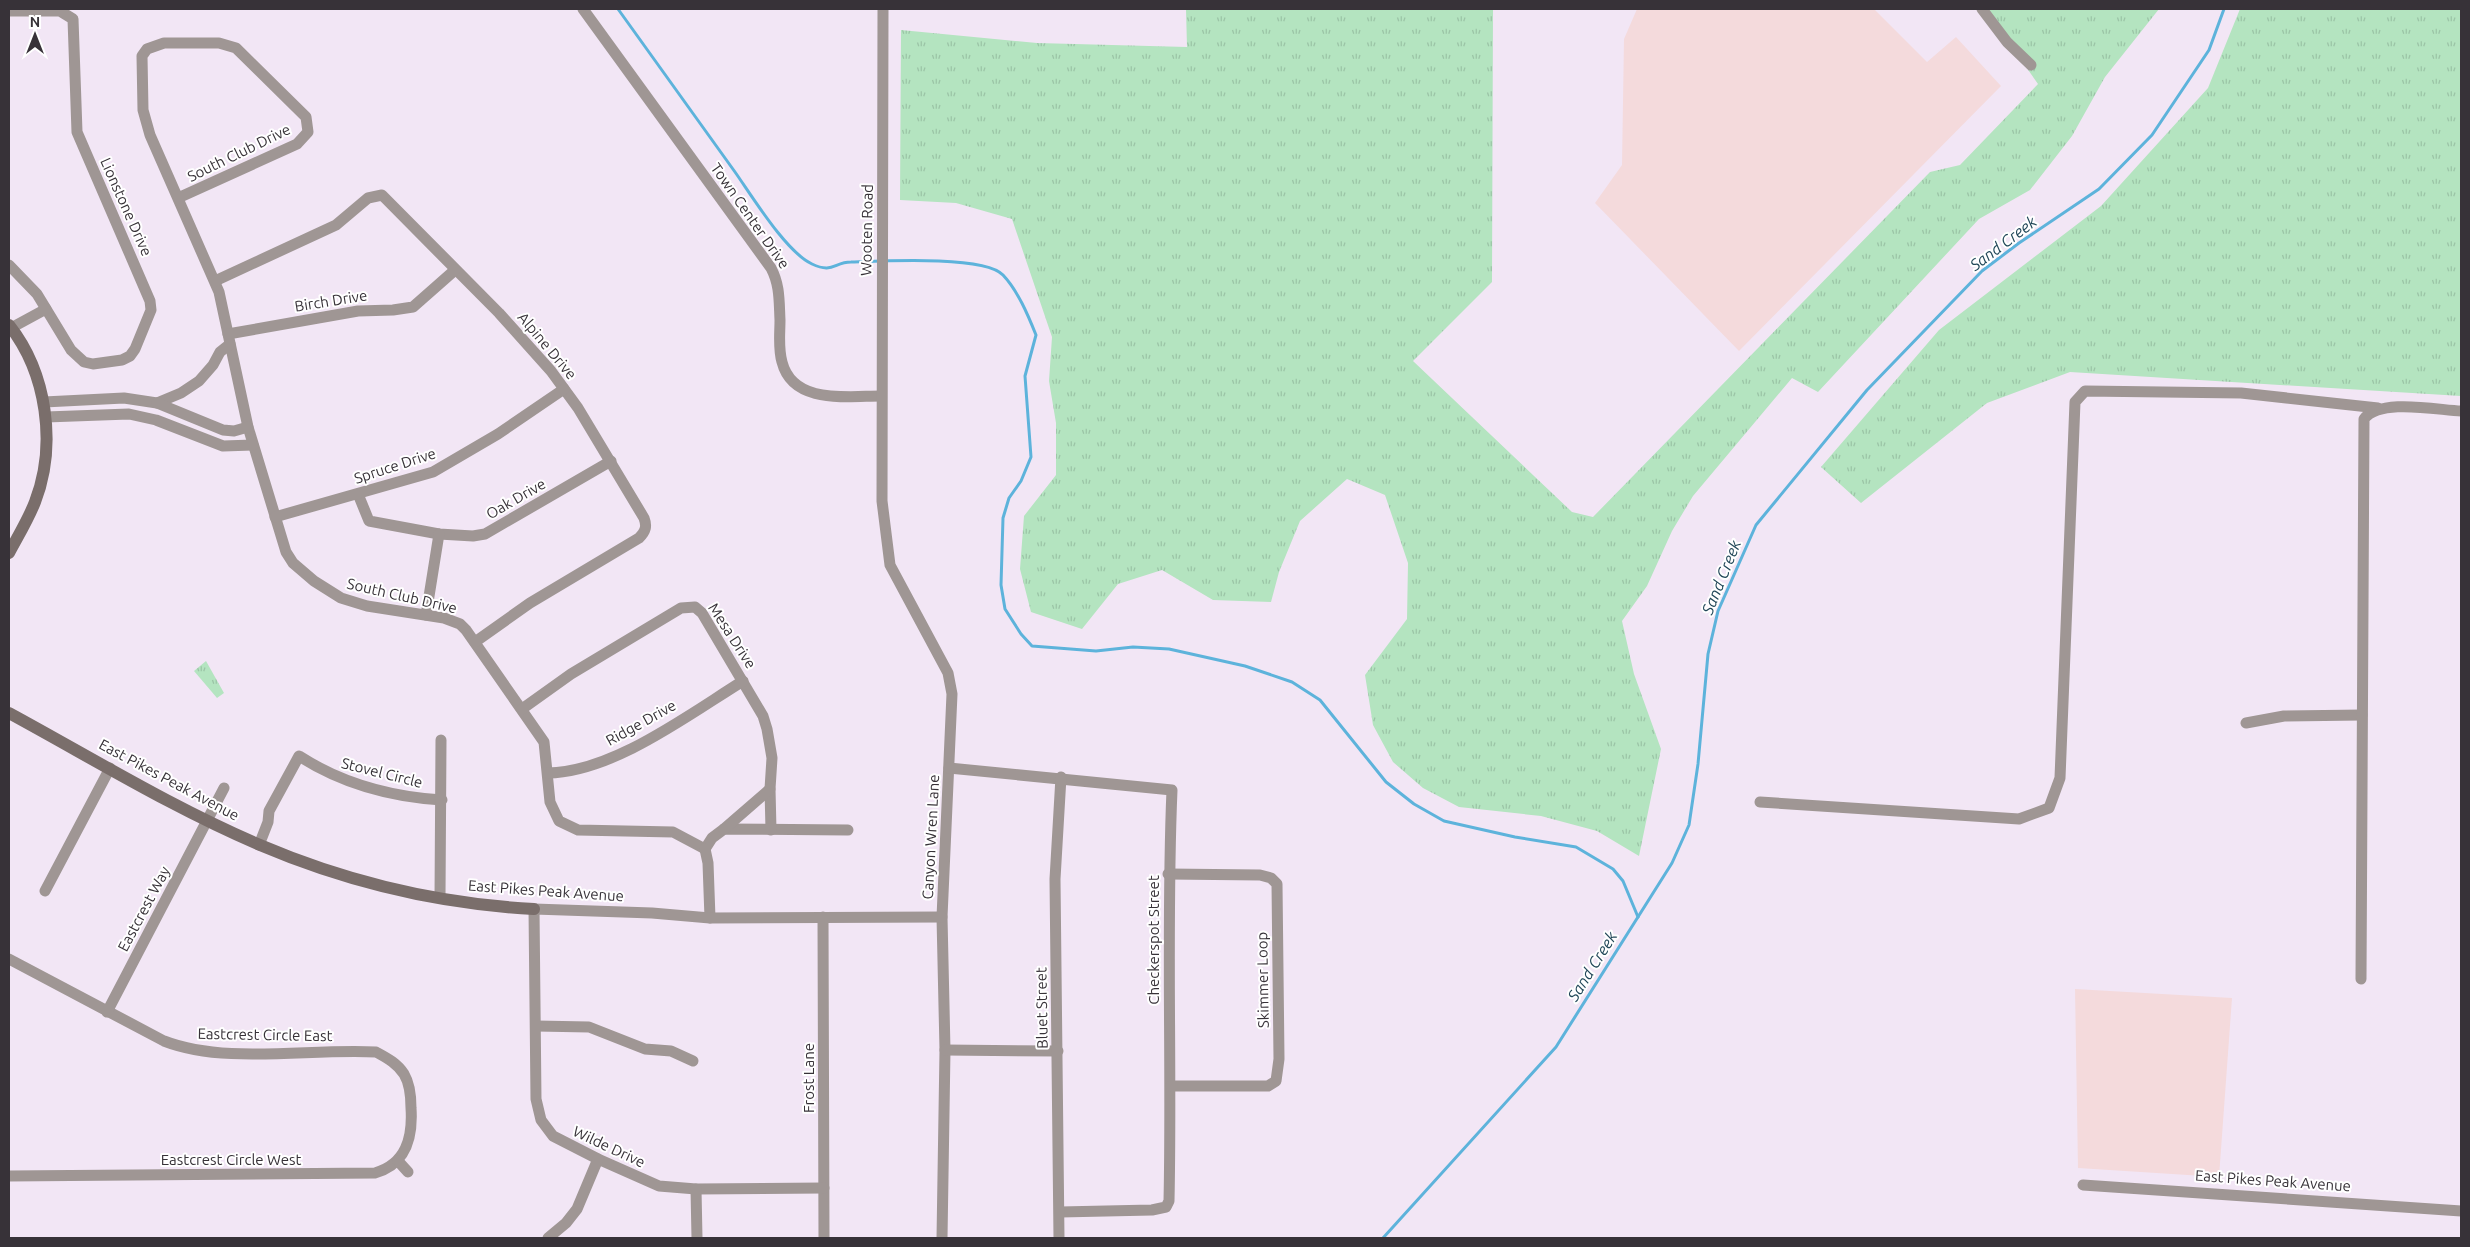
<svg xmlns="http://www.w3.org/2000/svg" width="2470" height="1247" font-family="Ubuntu,sans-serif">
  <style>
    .commercial { fill: #f4dadc }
    .grass { fill: url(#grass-tufts) }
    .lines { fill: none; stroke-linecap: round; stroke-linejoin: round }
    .stream { stroke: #5db3db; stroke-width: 3 }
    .street { stroke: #9f9694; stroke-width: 11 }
    .secondary { stroke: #7a6e6b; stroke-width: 12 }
    .labels { text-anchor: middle; stroke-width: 4; stroke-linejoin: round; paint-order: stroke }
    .street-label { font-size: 15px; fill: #373238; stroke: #fff }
    .water-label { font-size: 16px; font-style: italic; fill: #214758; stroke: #fff }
  </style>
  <defs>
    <pattern id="grass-tufts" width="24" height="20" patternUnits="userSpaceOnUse" patternTransform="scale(1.25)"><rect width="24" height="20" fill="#b4e4c0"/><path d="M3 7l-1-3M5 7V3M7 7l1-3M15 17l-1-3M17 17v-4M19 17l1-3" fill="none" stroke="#9bc4a6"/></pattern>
  </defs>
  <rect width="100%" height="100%" fill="#f2e6f5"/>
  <g class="commercial">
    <path d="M1637,9H1874L1927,62L1956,37L2001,86L1739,351L1595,203L1622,165L1624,39Z"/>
    <path d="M2075,989L2232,998L2219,1177L2078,1168Z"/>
  </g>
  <g class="grass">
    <path d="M1186,9H1493L1492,282L1413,361L1572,512L1593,517L1930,172L1960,165L2038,84L1985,9H2159L2105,77L2072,136L2030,190L1979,219L1818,392L1792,378L1693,496L1672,531L1647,586L1622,621L1634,674L1661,749L1639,856L1597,831L1541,816L1459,807L1423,788L1393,762L1373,725L1365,675L1407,619L1408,563L1385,495L1347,479L1300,521L1279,572L1271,602L1213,600L1162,570L1118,584L1082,629L1031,612L1020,569L1024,516L1056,475V423L1049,381L1052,337L1012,219L956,203L900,200L901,30L1037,43L1187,47Z"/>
    <path d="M2240,9H2461V396L2070,372L1987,403L1861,503L1821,467L1939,330L2101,206L2208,88Z"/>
    <path d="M206,661L224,693L217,698L194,671Z"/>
  </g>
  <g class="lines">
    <g class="stream">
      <path d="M618,9C657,63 696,118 735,172C752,196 786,252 812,264C833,274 834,262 851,262C880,261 985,255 1003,275C1018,291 1028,315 1036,335L1025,376L1031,457L1021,481L1009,498L1003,518L1001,585L1005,609L1021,634L1032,646L1096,651L1133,647L1169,649L1245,666L1292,682L1320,700L1386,782L1414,804L1444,821L1515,837L1576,847L1613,869L1623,881L1638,917"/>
      <path d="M1383,1238L1556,1047L1672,863L1689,825L1698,764L1708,654L1718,611L1756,525L1867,390L1982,271L2019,243L2099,189L2152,135L2209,50L2224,9"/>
    </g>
    <g class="street">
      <path d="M583,9L771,268C780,285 779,301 780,320C780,334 778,348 782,362C793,405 848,396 881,396"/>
      <path d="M883,9L882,501L890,565L948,673L952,694L942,917L945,1050L942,1238"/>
      <path d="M1982,9L2007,42L2031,65"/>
      <path d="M9,11H60L73,19L77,132L150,301L151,310L135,349L130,356L122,360L93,364L84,362L71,350L37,294L9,265"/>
      <path d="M178,198L297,144L308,132L306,117L236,48L219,43H164L147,49L142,56L143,110L150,135L219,292L248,427L286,552L293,563L314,581L341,598L367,606L444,618L460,624L466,630L544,742L550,802L559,821L578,830L673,832L705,849L712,838L724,829L848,830"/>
      <path d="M215,281L336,225L368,198L382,195L499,313L551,371L578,408L644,518C647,526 646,531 639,538L530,603L475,642"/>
      <path d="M11,328L46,309"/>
      <path d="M228,334L358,311L393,310L413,307L455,270"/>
      <path d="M44,402L124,398L157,403L181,393L199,381L213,365L220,352L230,344"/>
      <path d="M157,403L223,430L234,431L248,427"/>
      <path d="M46,417L129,414L156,420L223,446L253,445"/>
      <path d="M358,494L369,521L439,534L473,536L485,534L611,461"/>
      <path d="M275,517L433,472L498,434L564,389"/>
      <path d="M426,615L439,534"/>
      <path d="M522,709L571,674L681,608L695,607L702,613L763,716L767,729L772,758L770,789L771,830"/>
      <path d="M2246,723L2284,716L2362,715"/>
      <path d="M949,768L1172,790C1166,927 1172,1064 1169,1201L1166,1207L1152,1210L1060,1212"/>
      <path d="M548,773C613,772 688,715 743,681"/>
      <path d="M1760,802L2019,819L2049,808L2060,778L2075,402L2085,391L2241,393L2378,408"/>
      <path d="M724,829L770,789"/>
      <path d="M259,845L268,822L269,811L299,756C341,783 392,797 442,800"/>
      <path d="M705,849L708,863L710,918"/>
      <path d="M1168,874L1260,875L1271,878L1277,884L1279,1059L1276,1081L1268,1086H1171"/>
      <path d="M45,891L110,768"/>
      <path d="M440,898L441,740"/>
      <path d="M823,917L824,1238"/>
      <path d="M9,959L164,1041C226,1065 310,1048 376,1052C387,1058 397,1063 404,1074C410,1084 411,1096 411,1108C413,1138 406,1164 375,1173L9,1176"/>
      <path d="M2361,979L2364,419C2380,398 2437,410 2461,411"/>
      <path d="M107,1012L224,788"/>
      <path d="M536,1026L589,1027L645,1049L671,1051L693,1061"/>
      <path d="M945,1050L1058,1051"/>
      <path d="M398,1161L408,1172"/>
      <path d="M2083,1185L2461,1211"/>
      <path d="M824,1188L696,1189L659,1186L598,1159L553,1136L541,1120L536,1099L534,909L652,913L710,918L942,917"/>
      <path d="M696,1189L697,1238"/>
      <path d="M548,1238L566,1223L577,1209L598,1159"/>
      <path d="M1059,1238L1055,879L1061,777"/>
    </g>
    <g class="secondary">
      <path d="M9,325C47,373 57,445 35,502C28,520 18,536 9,553"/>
      <path d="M9,713C92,758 173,808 260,845C347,882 440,904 534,909"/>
    </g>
  </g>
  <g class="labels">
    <g class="street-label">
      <text transform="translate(239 153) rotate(-26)" y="5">South Club Drive</text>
      <text transform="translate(126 207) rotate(66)" y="5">Lionstone Drive</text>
      <text transform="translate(750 216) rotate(55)" y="5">Town Center Drive</text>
      <text transform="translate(867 230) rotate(-89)" y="5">Wooten Road</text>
      <text transform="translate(331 301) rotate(-9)" y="5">Birch Drive</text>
      <text transform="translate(547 346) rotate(50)" y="5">Alpine Drive</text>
      <text transform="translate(395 466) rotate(-18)" y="5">Spruce Drive</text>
      <text transform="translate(516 499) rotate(-30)" y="5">Oak Drive</text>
      <text transform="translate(402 596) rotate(13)" y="5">South Club Drive</text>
      <text transform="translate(732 636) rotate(57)" y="5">Mesa Drive</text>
      <text transform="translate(641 723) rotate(-29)" y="5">Ridge Drive</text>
      <text transform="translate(382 773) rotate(14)" y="5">Stovel Circle</text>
      <text transform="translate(169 780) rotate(28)" y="5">East Pikes Peak Avenue</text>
      <text transform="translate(931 837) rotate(-87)" y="5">Canyon Wren Lane</text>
      <text transform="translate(546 891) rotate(4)" y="5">East Pikes Peak Avenue</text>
      <text transform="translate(144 909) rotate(-62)" y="5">Eastcrest Way</text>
      <text transform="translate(1154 940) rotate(-90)" y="5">Checkerspot Street</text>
      <text transform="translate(1263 980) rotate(-91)" y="5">Skimmer Loop</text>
      <text transform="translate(1042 1008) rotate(-91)" y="5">Bluet Street</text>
      <text transform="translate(265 1035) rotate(1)" y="5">Eastcrest Circle East</text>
      <text transform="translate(809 1078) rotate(-90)" y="5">Frost Lane</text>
      <text transform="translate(609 1147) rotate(25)" y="5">Wilde Drive</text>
      <text x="231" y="1165">Eastcrest Circle West</text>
      <text transform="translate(2273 1181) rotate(4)" y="5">East Pikes Peak Avenue</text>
    </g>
    <g class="water-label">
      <text transform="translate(2003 243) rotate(-37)" y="6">Sand Creek</text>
      <text transform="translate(1721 577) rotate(-68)" y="6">Sand Creek</text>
      <text transform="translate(1592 966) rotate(-58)" y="6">Sand Creek</text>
    </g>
  </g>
  <rect width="2470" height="1247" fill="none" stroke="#373238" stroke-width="20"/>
  <g transform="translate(35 35)" stroke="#ffffff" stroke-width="4" paint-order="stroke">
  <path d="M0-4L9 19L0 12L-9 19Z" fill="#373238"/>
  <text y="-8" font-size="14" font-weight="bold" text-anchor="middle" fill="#373238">N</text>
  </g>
</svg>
